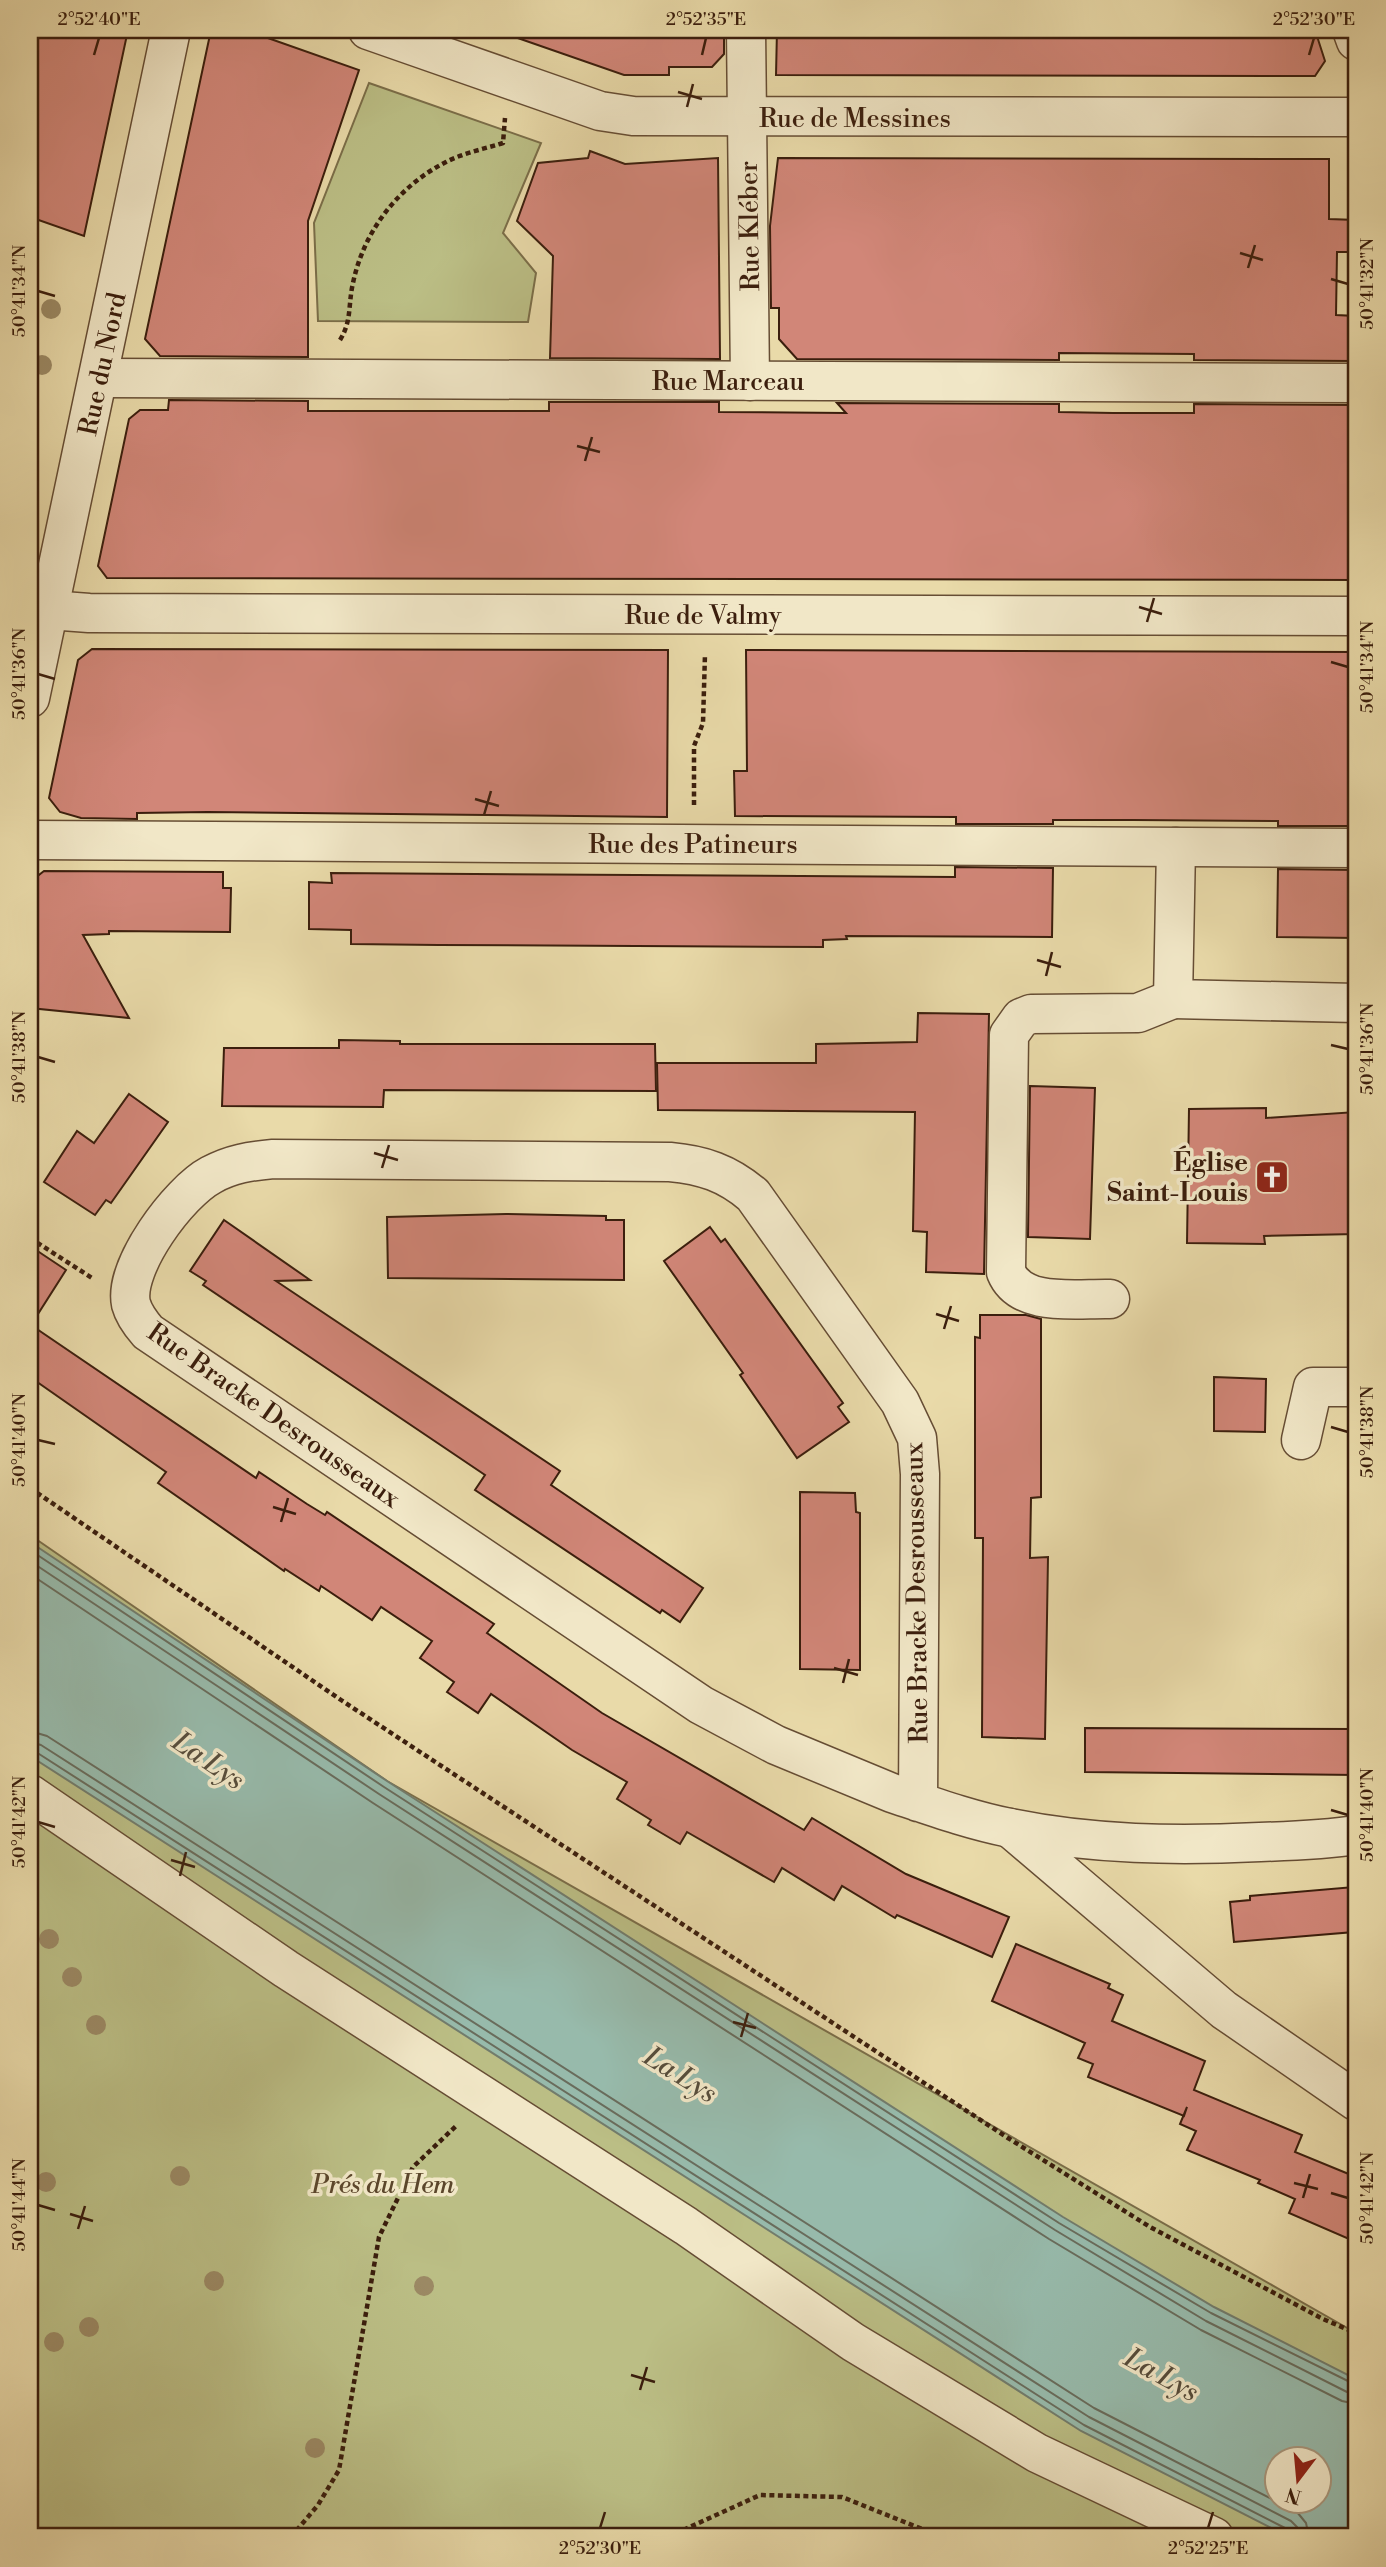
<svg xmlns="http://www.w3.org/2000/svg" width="1386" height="2567" font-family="'Libre Bodoni',serif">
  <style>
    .green { fill: #bbbe85; stroke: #7b6e49; stroke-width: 2; fill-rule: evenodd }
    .water { fill: #97baab; stroke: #727c6c; stroke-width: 2; fill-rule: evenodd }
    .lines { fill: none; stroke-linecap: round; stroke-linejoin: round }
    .shore { stroke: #696c5c; stroke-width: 2 }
    .building { fill: #d18678; stroke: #3b1e0d; stroke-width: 2 }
    .minor-casing { stroke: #664d34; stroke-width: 41 }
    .path { stroke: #3b1e0d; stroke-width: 4.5; stroke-dasharray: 5 3.5; stroke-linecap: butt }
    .minor { stroke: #f1e7c7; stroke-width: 38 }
    .tree { fill: #9b8964 }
    .ticks { fill: none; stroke: #3b1e0d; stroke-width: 2.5 }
    .labels { text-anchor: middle; stroke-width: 7; stroke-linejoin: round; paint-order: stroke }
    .street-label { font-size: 26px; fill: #3b1e0d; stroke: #f1e7c7 }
    .poi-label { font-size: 26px; font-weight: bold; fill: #3b1e0d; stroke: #f1e7c7; text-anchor: end }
    .park-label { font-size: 26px; font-style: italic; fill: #5b462b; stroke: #f1e7c7 }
    .water-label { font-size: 28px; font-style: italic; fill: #574d3c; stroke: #f1e7c7 }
    .neatline { fill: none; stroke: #3b1e0d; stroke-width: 2.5 }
    .ticks-label { font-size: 18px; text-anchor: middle; fill: #3b1e0d }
  </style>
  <rect width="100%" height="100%" fill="#e9daa9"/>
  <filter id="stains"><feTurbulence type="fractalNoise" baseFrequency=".00286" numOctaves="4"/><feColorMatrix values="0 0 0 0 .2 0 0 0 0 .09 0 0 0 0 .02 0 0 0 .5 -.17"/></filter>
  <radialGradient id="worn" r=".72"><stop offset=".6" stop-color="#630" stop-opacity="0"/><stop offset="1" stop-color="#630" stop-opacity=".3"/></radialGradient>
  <g class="green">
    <path d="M369,83L541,143L503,233L536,273L528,322L318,321L314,223Z"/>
    <path d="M30,1535L387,1781L1356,2333V2537H30ZM1278,2458H1320V2500H1278Z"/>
  </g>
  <path class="water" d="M30,1542L387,1781L1063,2217L1214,2307L1356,2379V2537H1289L1081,2431L30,1756ZM1278,2458H1320V2500H1278Z"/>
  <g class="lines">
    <g class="shore">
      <path d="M30,1550L384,1787L1059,2223L1211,2313L1356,2385"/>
      <path d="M30,1561L379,1794L1055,2230L1206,2321L1347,2392L1356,2394"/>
      <path d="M30,1574L373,1803L1049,2239L1201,2330L1342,2401L1356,2404"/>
      <path d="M30,1731L47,1736L1094,2408L1297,2512L1306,2523L1309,2537"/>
      <path d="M30,1742L41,1745L1089,2417L1291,2521L1297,2527L1299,2537"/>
      <path d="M30,1751L36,1752L1084,2425L1285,2528L1290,2537"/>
    </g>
  </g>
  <g class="building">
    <path d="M30,30H128L84,236L30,217Z"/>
    <path d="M211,30H245L359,70L308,221V357L160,356L145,339Z"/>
    <path d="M510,30H724V54L712,67H669V75H624L509,35Z"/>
    <path d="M777,30H1315L1325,61L1315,76L776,75Z"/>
    <path d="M590,151L625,164L718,158L720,359L550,358L553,256L517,221L538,163L588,158Z"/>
    <path d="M778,158L1329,159V219L1356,220V252H1337L1336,315L1356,316V361L1194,360V354L1059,353V360L797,359L779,339V308H771L770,226Z"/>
    <path d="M169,400L308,401V411H549V402H719V412L846,413L837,403L1059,404V412L1113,413H1194V404L1356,405V580L107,578L98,566L129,419L140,410H168Z"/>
    <path d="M92,649L668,650L667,817L208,812L137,813V819L81,818L60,812L49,798L78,660Z"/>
    <path d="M746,650L1356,652V826H1278V821L1134,820H1053V824H956V817L735,816L734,771H747Z"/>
    <path d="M955,867L1053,868L1052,937L846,936L847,939L823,940V947L438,945L351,944V930L309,929V882L332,883L331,873L955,877Z"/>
    <path d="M1278,869L1356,870V938L1277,937Z"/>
    <path d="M44,871L223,872V888H231L230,932L109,931V934L83,935L129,1018L30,1008V882Z"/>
    <path d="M918,1013L989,1014L984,1274L926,1272L927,1232L913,1231L915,1112L658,1110L657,1063H816V1044L917,1042Z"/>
    <path d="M339,1040L400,1041V1044H655L656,1091L384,1090L383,1107L222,1106L224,1048H339Z"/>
    <path d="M1030,1086L1095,1088L1090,1239L1028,1237Z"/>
    <path d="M129,1094L168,1122L111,1203L106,1200L95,1215L44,1182L77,1131L94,1143Z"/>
    <path d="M1266,1108V1118L1356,1112V1234L1264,1236L1265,1244L1187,1243L1189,1109Z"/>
    <path d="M506,1214L606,1216V1220H624V1280L388,1278L387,1217Z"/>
    <path d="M224,1220L310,1280L276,1281L560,1471L551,1485L703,1588L680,1622L662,1610L660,1613L475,1490L485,1475L203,1285L206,1281L190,1271Z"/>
    <path d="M710,1227L721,1242L725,1239L843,1403L838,1407L849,1422L797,1458L740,1375L743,1373L664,1261Z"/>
    <path d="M30,1246L66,1270L31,1325L256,1478L259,1472L307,1504L325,1515L327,1512L494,1624L487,1633L602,1713L804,1830L812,1818L906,1874L1009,1917L992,1957L897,1915L895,1918L842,1886L834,1900L782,1868L774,1882L687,1832L680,1844L648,1825L651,1820L617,1799L627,1782L572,1750L491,1694L478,1713L447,1692L454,1682L420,1658L432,1641L381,1607L372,1620L321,1586L319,1591L285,1569L284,1571L158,1483L166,1472L30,1377Z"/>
    <path d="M980,1315H1026L1041,1319V1497L1031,1498L1030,1558L1048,1557L1045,1739L982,1737L983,1538H975V1337L980,1338Z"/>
    <path d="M1214,1377L1266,1379L1265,1432L1214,1431Z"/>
    <path d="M800,1492L855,1493L856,1512L860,1513V1670L800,1669Z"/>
    <path d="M1085,1728L1356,1729V1775L1085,1772Z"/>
    <path d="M1354,1887L1356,1891L1354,1932L1234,1942L1230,1902L1250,1900V1896Z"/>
    <path d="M1016,1944L1110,1984L1108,1988L1123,1995L1112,2021L1205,2061L1194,2090L1302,2135L1295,2152L1356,2177V2242L1289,2213L1295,2199L1258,2183L1260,2180L1187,2150L1196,2131L1180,2124L1187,2107L1184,2116L1088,2077L1093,2064L1078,2058L1085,2043L992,2001Z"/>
  </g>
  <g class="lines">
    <g class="minor-casing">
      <g id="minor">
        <path d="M368,30L600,111L633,116L1356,117"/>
        <path d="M746,30L750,381"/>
        <path d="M1352,30L1356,41"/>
        <path d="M100,378L1356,383"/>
        <path d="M49,610L89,613L1356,616"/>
        <path d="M30,698L171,30"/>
        <path d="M30,840L1356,848"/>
        <path d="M1176,847L1173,999L1356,1003"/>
        <path d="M1110,1299C1077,1298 1021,1308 1006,1272L1009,1035L1021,1018L1031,1014L1138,1013L1173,999"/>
        <path d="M1301,1440L1313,1387H1356"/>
        <path d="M30,1794L286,1969L686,2226L853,2342L1037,2453L1214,2537"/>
        <path d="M918,1802L920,1474L917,1438L900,1402L753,1195C727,1173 703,1165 670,1162L273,1159C250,1161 231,1164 211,1175C179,1192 123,1267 131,1304C134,1315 141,1324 148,1332L701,1705L776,1745L892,1793C931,1806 970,1820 1010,1828C1092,1845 1177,1846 1260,1842C1293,1841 1324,1840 1356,1835"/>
        <path d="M1010,1828L1224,2010L1356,2101"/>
      </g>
    </g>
    <g class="path">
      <path d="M340,340C352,321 348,304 353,283C364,230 399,186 446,162C463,153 484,149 503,143L505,118"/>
      <path d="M694,805V746L703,723L705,654"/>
      <path d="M30,1238L92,1278"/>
      <path d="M30,1488L341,1700L1008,2138L1150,2227L1323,2319L1356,2333"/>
      <path d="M291,2537L318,2505L339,2470L379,2237L413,2167L456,2126"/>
      <path d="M668,2537L760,2495L842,2497L942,2537"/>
    </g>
    <use href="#minor" class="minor"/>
  </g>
  <g class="tree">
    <circle cx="51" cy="309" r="10"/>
    <circle cx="42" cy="365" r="10"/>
    <circle cx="49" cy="1939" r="10"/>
    <circle cx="72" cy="1977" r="10"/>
    <circle cx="96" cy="2025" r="10"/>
    <circle cx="180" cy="2176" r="10"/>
    <circle cx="46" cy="2182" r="10"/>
    <circle cx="214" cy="2281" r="10"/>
    <circle cx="424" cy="2286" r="10"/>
    <circle cx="89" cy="2327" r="10"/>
    <circle cx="54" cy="2342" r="10"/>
    <circle cx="315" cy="2448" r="10"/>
  </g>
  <path class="ticks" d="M94,55L99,38M702,55L706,38M1309,55L1314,38M678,92L702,99M687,107L693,84M1240,253L1263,260M1248,268L1255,245M1331,279L1348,284M38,291L55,296M577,446L600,452M585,461L592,437M1139,607L1162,614M1147,622L1154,598M1331,662L1348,667M38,674L55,679M475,799L499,806M484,815L491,791M1037,960L1061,967M1046,976L1052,952M1331,1045L1348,1049M38,1057L55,1062M374,1153L398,1160M382,1168L389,1145M936,1314L959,1321M944,1329L951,1306M1331,1427L1348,1432M38,1440L55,1444M273,1507L296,1514M281,1522L288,1498M834,1668L858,1675M843,1683L849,1659M1331,1810L1348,1815M38,1822L55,1827M171,1860L195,1867M180,1876L186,1852M733,2022L756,2028M741,2037L748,2013M1294,2183L1318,2189M1331,2193L1348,2198M1303,2198L1310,2174M38,2205L55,2210M70,2214L93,2221M78,2229L85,2206M631,2375L655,2382M640,2390L647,2367M600,2528L605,2512M1208,2528L1213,2512"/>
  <defs>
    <g id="church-square" transform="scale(1.75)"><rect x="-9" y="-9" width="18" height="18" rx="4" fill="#8f2418" stroke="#f1e7c7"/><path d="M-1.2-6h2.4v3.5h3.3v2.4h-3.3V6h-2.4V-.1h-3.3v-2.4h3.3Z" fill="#fff"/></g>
  </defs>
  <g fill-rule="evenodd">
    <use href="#church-square" x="1272" y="1177"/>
  </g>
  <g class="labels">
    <g class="street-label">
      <text x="855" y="127">Rue de Messines</text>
      <text transform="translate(749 226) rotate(-91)" y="9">Rue Kléber</text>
      <text transform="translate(102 364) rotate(-78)" y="9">Rue du Nord</text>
      <text x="728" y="390">Rue Marceau</text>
      <text x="703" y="624">Rue de Valmy</text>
      <text x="693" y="853">Rue des Patineurs</text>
      <text transform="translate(274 1415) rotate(35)" y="9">Rue Bracke Desrousseaux</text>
      <text transform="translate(916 1593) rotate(-91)" y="9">Rue Bracke Desrousseaux</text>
    </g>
    <g class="poi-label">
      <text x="1248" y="1171">Église<tspan x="1248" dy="30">Saint-Louis</tspan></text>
    </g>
    <g class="park-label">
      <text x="383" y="2193">Prés du Hem</text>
    </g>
    <g class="water-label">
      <text transform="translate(209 1760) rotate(34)" y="10">La Lys</text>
      <text transform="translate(681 2074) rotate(32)" y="10">La Lys</text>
      <text transform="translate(1162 2374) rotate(29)" y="10">La Lys</text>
    </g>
  </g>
  <rect width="1386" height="2567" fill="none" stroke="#e9daa9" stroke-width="77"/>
  <g transform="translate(1298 2480) rotate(196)"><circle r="33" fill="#f1e7c7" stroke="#a8977d" stroke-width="2"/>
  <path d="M0-5L12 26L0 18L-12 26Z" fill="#8f2418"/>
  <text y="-10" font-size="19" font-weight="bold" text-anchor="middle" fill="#3b1e0d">N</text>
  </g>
  <rect x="38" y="38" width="1310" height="2490" class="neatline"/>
  <g class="ticks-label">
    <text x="99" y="25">2°52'40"E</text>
    <text x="706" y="25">2°52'35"E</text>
    <text x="1314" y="25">2°52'30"E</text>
    <text transform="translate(1367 284) rotate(-90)" y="6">50°41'32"N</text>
    <text transform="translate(19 291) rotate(-90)" y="6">50°41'34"N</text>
    <text transform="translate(1367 667) rotate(-90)" y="6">50°41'34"N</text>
    <text transform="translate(19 674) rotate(-90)" y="6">50°41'36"N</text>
    <text transform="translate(1367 1049) rotate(-90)" y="6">50°41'36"N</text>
    <text transform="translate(19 1057) rotate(-90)" y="6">50°41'38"N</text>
    <text transform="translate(1367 1432) rotate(-90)" y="6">50°41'38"N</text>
    <text transform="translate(19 1440) rotate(-90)" y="6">50°41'40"N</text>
    <text transform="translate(1367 1815) rotate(-90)" y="6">50°41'40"N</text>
    <text transform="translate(19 1822) rotate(-90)" y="6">50°41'42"N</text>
    <text transform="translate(1367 2198) rotate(-90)" y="6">50°41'42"N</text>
    <text transform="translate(19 2205) rotate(-90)" y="6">50°41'44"N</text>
    <text x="600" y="2554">2°52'30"E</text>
    <text x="1208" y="2554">2°52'25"E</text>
  </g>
  <rect width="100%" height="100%" filter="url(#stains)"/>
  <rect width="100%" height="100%" fill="url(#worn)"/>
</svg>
